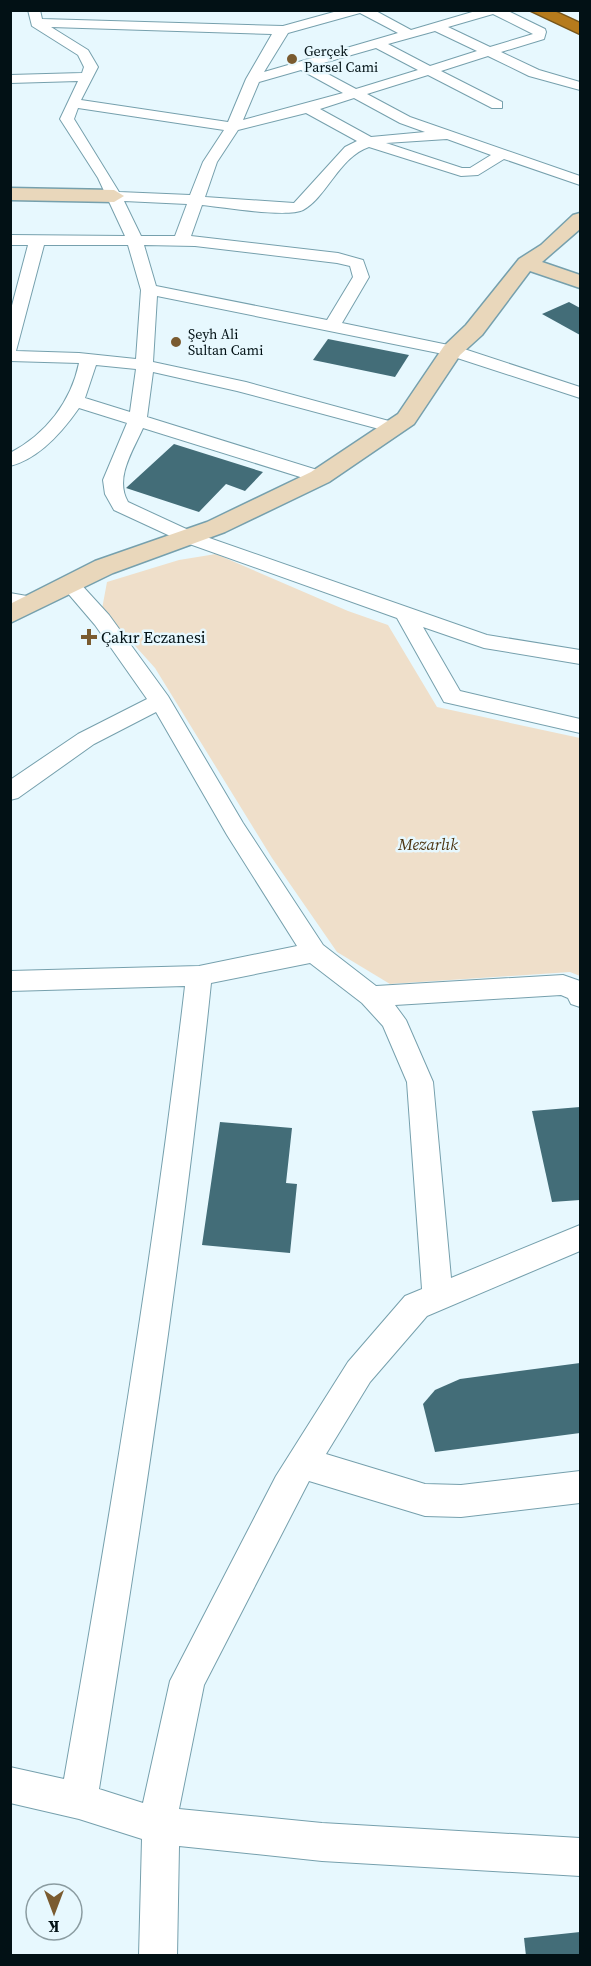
<svg xmlns="http://www.w3.org/2000/svg" width="591" height="1966" font-family="'Source Serif 4',serif">
  <style>
    .green { fill: #efdfca }
    .building { fill: #436d78 }
    .lines { fill: none; stroke-linecap: round; stroke-linejoin: round }
    .street-casing { stroke: #76a0ad; stroke-width: 2 }
    .secondary-casing { stroke: #76a0ad; stroke-width: 3 }
    .highway-casing { stroke: #77561a; stroke-width: 3 }
    .street { fill: #fff; fill-rule: evenodd }
    .secondary { fill: #e9d7bb; fill-rule: evenodd }
    .highway { fill: #b67b1c; fill-rule: evenodd }
    .poi-dot { fill: #7a5b30; stroke: #e7f8fe; stroke-width: 2 }
    .labels { text-anchor: middle; stroke-width: 5; stroke-linejoin: round; paint-order: stroke }
    .far-poi-label { font-size: 14px; fill: #021115; stroke: #e7f8fe; text-anchor: start }
    .poi-label { font-size: 16px; fill: #021115; stroke: #e7f8fe; text-anchor: start }
    .park-label { font-size: 16px; font-style: italic; fill: #4b330f; stroke: #e7f8fe }
  </style>
  <rect width="100%" height="100%" fill="#e7f8fe"/>
  <path class="green" d="M216,554L348,611L388,625L437,707L580,738V976L570,972L390,984L337,952L272,858L155,668L102,609L107,582L179,560Z"/>
  <g class="building">
    <path d="M569,302L580,308V335L542,314Z"/>
    <path d="M328,339L409,355L395,377L313,360Z"/>
    <path d="M174,444L263,472L245,491L226,484L199,512L126,488Z"/>
    <path d="M580,1107V1200L552,1202L532,1111Z"/>
    <path d="M220,1122L292,1128L286,1183L297,1184L290,1253L202,1245Z"/>
    <path d="M580,1363V1433L435,1452L423,1404L435,1390L460,1379Z"/>
    <path d="M580,1932V1956H526L524,1938Z"/>
  </g>
  <g class="lines">
    <g class="street-casing">
      <g id="street">
        <path d="M28,10H40L42,19L283,26L341,10H374L411,30L479,10H506L545,29L546,32L544,39L501,52L539,70L580,82V90L529,76L488,56L441,71L502,102V108H492L428,75L367,94L410,117L580,176V185L504,159L478,175L461,176L369,147C339,157 327,197 303,210C287,218 223,207 202,205L191,236L338,253L363,260L369,277L342,323L458,347L580,387V398L448,355L157,296L153,362L246,382L400,424L403,428L394,433L237,391L153,372L147,417L327,473L329,477L327,481H313L143,428C133,451 114,478 128,502L195,533L487,635L580,650V664L484,648L423,627L460,691L580,719V733L444,702L397,618L181,541L114,510L105,494L103,480L127,423L79,408C63,431 39,459 10,466V453C46,434 71,402 79,363L10,361V313L28,245H10V235L125,236L98,178L60,119L78,81L10,83V75L82,73L84,67L78,55L32,26ZM360,13L398,33L264,72L288,33ZM493,14L533,34L490,47L448,27ZM51,27L272,34L246,79L228,122L81,100L98,67L88,50ZM435,31L477,51L430,66L388,44ZM376,48L418,70L356,89L313,66ZM301,70L343,93L243,120L259,82ZM354,98L400,123L425,132L371,137L320,109ZM78,108L224,130L203,162L190,195L119,192L74,119ZM306,113L357,141L345,147L294,203L205,197L217,162L238,130ZM447,139L491,155L470,168H462L386,143ZM124,201L187,204L175,236H141ZM44,245H128L141,290L136,359L79,353L16,351ZM144,245L195,246L337,263L350,266L353,277L327,320L156,286ZM96,365L136,369L130,412L85,398Z"/>
        <path d="M70,578L77,580L109,615L168,696L243,823L323,945L376,986L563,975L580,981V1007L571,1004L568,998L561,995L395,1005L406,1020L433,1082L451,1278L580,1225V1251L427,1316L370,1382L326,1454L425,1484L461,1485L580,1471V1503L461,1517L425,1516L309,1481L204,1685L179,1809L322,1823L580,1838V1876L322,1861L179,1846L177,1956H139L142,1839L79,1819L10,1803V1767L64,1779C110,1516 154,1252 185,986L10,991V971L199,966L297,946L227,835L156,712L94,744L18,798L10,800V780L78,734L147,699L95,625L60,584L63,580ZM310,963L362,1003L383,1026L407,1082L422,1289L405,1296L348,1362L276,1476L170,1681L143,1803L99,1789C142,1521 183,1253 211,983Z"/>
        <path d="M10,593L38,598L41,603L38,608L31,609L10,605Z"/>
      </g>
    </g>
    <g class="secondary-casing">
      <g id="secondary">
        <path d="M10,188L114,190L124,196L114,202L10,200Z"/>
        <path d="M580,213V229L542,262L580,275V288L530,271L482,335L460,355L414,424L329,482L225,532L113,573L10,623V604L95,561L207,522L311,472L398,414L444,346L466,325L519,259L541,245L573,215Z"/>
      </g>
    </g>
    <g class="highway-casing">
      <path id="highway" d="M529,10H552L580,23V34Z"/>
    </g>
    <use href="#street" class="street"/>
    <use href="#secondary" class="secondary"/>
    <use href="#highway" class="highway"/>
  </g>
  <g class="poi-dot">
    <circle cx="292" cy="59" r="6"/>
    <circle cx="176" cy="342" r="6"/>
    <path d="M86 628h6v6h6v6h-6v6h-6v-6h-6v-6h6z"/>
  </g>
  <g class="labels">
    <g class="far-poi-label">
      <text x="304" y="56">Gerçek<tspan x="304" dy="16">Parsel Cami</tspan></text>
      <text x="188" y="339">Şeyh Ali<tspan x="188" dy="16">Sultan Cami</tspan></text>
    </g>
    <g class="poi-label">
      <text x="101" y="643">Çakır Eczanesi</text>
    </g>
    <g class="park-label">
      <text x="428" y="850">Mezarlık</text>
    </g>
  </g>
  <rect width="591" height="1966" fill="none" stroke="#021115" stroke-width="24"/>
  <g transform="translate(54 1912) rotate(180)"><circle r="28" fill="#e7f8fe" stroke="#8b9ca1" stroke-width="1.5"/>
  <path d="M0-4.5L10 22L0 15L-10 22Z" fill="#7a5b30"/>
  <text y="-9" font-size="16" font-weight="bold" text-anchor="middle" fill="#021115">K</text>
  </g>
</svg>
